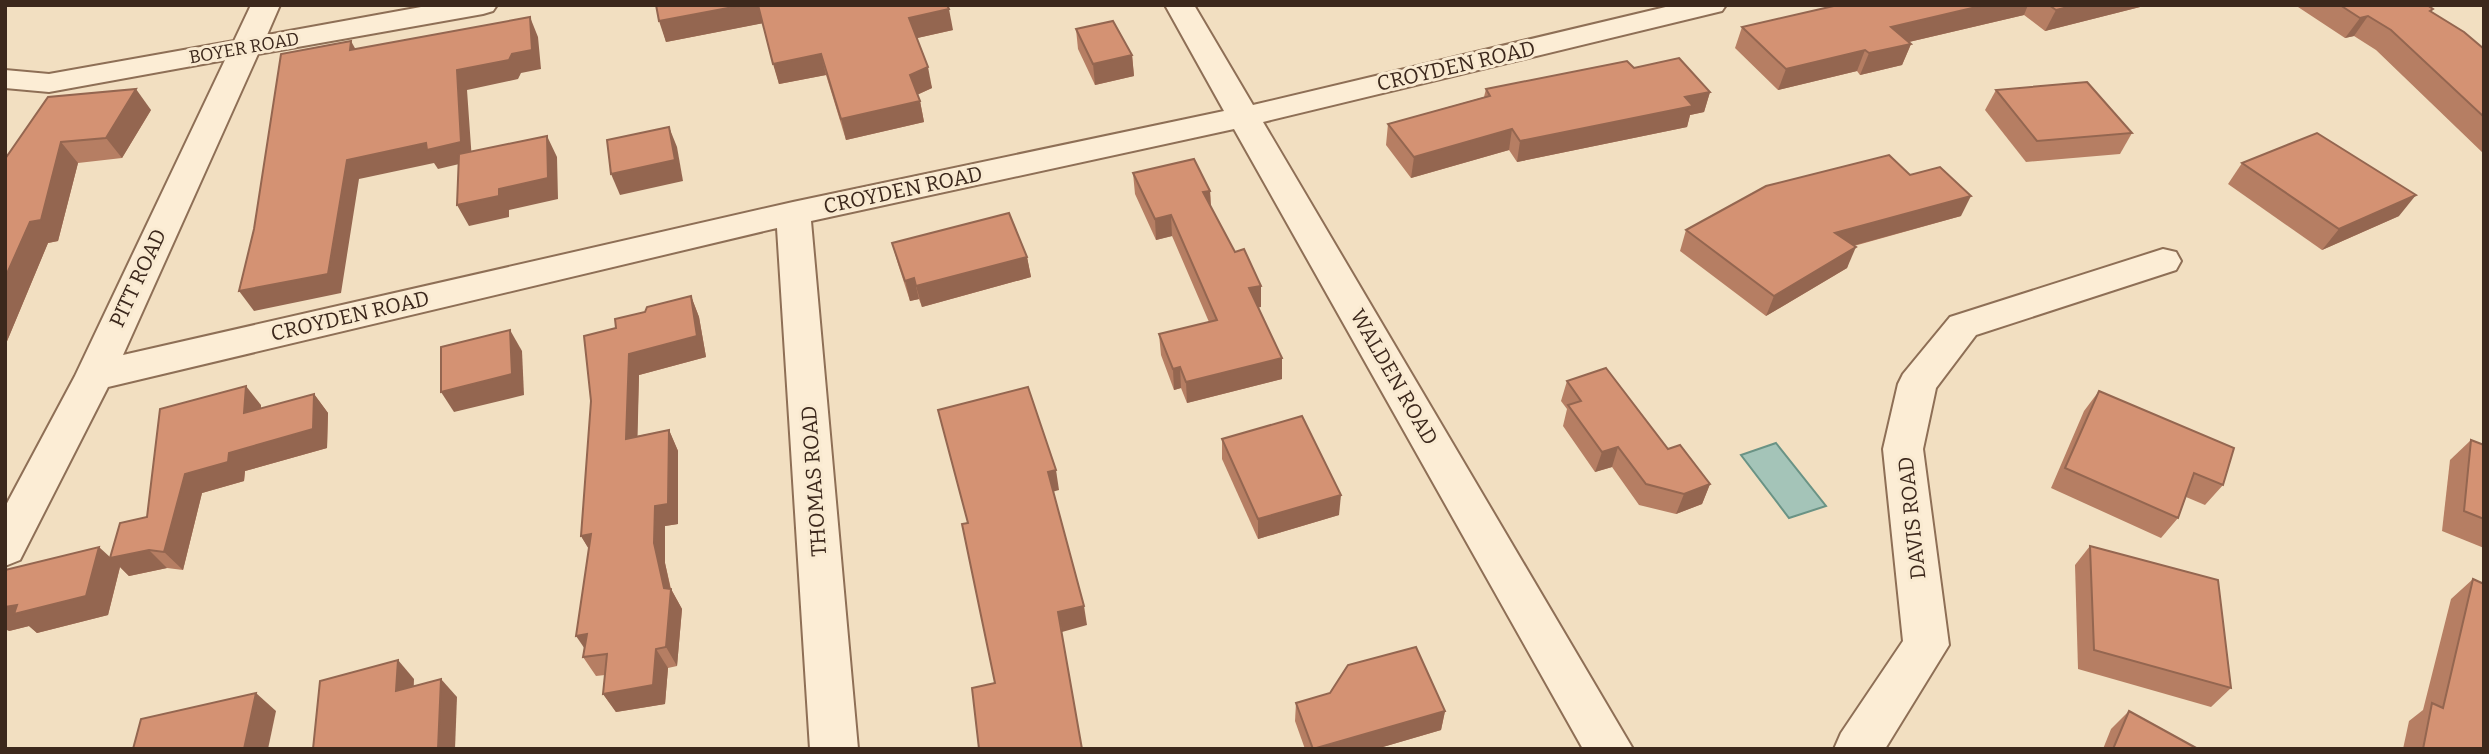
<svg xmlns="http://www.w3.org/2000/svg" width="2489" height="754" font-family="Bitter,serif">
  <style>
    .water { fill: #a4c4b8; stroke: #6a9385; stroke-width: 2 }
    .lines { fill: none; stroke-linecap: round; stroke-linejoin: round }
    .minor-casing { stroke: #8e6f56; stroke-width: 4 }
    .minor { fill: #fcedd5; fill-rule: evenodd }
    .wall { fill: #b67e63 }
    .shaded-wall { fill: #946650 }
    .building { fill: #d49273; stroke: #946650; stroke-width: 2 }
    .labels { text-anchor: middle; stroke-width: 6; stroke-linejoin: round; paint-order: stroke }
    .far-street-label { font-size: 18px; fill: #3c281c; stroke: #f9ead1 }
    .street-label { font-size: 21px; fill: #3c281c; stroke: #f9ead1 }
  </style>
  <rect width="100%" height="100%" fill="#f2dfc1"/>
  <path class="water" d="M1776,443L1826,506L1789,518L1741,455Z"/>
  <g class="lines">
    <g class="minor-casing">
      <g id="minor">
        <path d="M251,5H280L267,35L432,5H497L493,11L483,14L258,54L123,355L793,202L1224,111L1165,5H1194L1253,105L1674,5H1726L1722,11L1263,122L1633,749H1583L1234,129L811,221L858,749H810L777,228L108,387L20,560L5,566V507L75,376L225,60L49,92L5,88V70L49,74L234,41Z"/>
        <path d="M2163,249L2176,252L2181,261L2176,270L1976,335L1936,388L1923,449L1949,645L1885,749H1834L1841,733L1903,641L1883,449L1898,384L1903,374L1950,317Z"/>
      </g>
    </g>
    <use href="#minor" class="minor"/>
  </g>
  <g class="wall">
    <path d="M656,5L953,30L917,38L932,88L917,95L920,101L924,122L846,140L826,75L779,84L763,23L666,42Z"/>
    <path d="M1838,5H2148L2045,31L2024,15L1909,42L1911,44L1902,65L1860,75L1857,71L1778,90L1735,48L1742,27Z"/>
    <path d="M2295,5H2427L2433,9L2431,12L2484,49V154L2376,50L2354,36L2345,38Z"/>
    <path d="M1076,29L1132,55L1134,76L1095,85L1078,49Z"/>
    <path d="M1634,68L1710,92L1704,112L1690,115L1687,127L1517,162L1509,150L1411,178L1386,145L1388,124L1484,97L1486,89Z"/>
    <path d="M1996,90L2132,133L2120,154L2026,162L1985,110Z"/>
    <path d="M151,110L122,158L78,163L58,241L48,243L5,346V159Z"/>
    <path d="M2242,163L2399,216L2322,250L2228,184Z"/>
    <path d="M1133,173L1210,191L1211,207L1261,307H1258L1282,358V379L1187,403L1181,388L1174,390L1161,355L1159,334L1209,322L1172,236L1156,240L1135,194Z"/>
    <path d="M1910,175L1961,216L1854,246L1847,268L1766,316L1680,251L1686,230Z"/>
    <path d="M892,243L1027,257L1031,277L922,307L919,299L910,301L898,264Z"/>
    <path d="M691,296L699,317L706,357L639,375L637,436L669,430L678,451V524L665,526V563L671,589L682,609L677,666L668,668L665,704L616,712L603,694L605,675L596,676L583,657L585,648L589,549L581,536L616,328L645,312Z"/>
    <path d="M1567,381L1668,449L1710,484L1702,504L1676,514L1639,505L1612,467L1595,472L1563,426L1567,409L1561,401Z"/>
    <path d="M2099,391L2223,485L2205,505L2186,497L2178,518L2161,538L2051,488L2084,411Z"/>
    <path d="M314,394L328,413L327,448L245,471L244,481L202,493L183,570L167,568L129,576L120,567L108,615L37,633L29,626L9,631L110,557L147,517L261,405V409Z"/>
    <path d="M1222,439L1339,515L1258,539L1222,459Z"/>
    <path d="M2471,440L2484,445V548L2442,531L2450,460Z"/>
    <path d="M2090,546L2231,688L2211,707L2078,669L2075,565Z"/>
    <path d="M2473,579L2484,749H2403L2409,721L2423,710L2451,599Z"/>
    <path d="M1296,703L1445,711L1441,730L1376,749H1305L1295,721Z"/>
    <path d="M2129,711L2198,749H2103L2111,729Z"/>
  </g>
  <g class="shaded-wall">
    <path d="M744,5H759L764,23L666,42L659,21Z"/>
    <path d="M1985,5H2028L2024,15L1883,48L1891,27Z"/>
    <path d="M2076,5H2148L2045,31L2056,10Z"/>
    <path d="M949,9L953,30L913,39L909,18Z"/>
    <path d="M2368,16L2354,36L2345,38L2360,18Z"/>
    <path d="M530,17L538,37L541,69L521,73L518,79L467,90L472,161L438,169L434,163L359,179L341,293L254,311L239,291L347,160L457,70Z"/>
    <path d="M351,41L362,61L350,50Z"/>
    <path d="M1911,44L1902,65L1860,75L1869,53Z"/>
    <path d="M1865,50L1857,71L1778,90L1786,69Z"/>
    <path d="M821,54L826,75L779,84L773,64Z"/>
    <path d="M1132,55L1134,76L1095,85L1093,64Z"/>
    <path d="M928,67L932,88L914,96L910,75Z"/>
    <path d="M136,89L151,110L122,158L106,138Z"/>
    <path d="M1710,92L1704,112L1690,115L1687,127L1517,162L1520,141L1685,97Z"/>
    <path d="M920,101L924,122L846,140L841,119Z"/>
    <path d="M669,127L677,147L683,181L620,195L611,174Z"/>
    <path d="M1512,129L1509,150L1411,178L1414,157Z"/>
    <path d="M547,136L557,157L558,199L509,210V217L469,226L457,205L499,189Z"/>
    <path d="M61,142L78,163L58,241L48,243L5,346V278Z"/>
    <path d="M1210,191L1211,211L1203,192Z"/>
    <path d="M2416,195L2399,216L2322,250L2339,229Z"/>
    <path d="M1971,196L1961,216L1826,253L1835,233Z"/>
    <path d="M1171,215L1172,236L1156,240L1155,219Z"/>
    <path d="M1856,247L1847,268L1766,316L1774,296Z"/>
    <path d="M1027,257L1031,277L922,307L916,286Z"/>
    <path d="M914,278L919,299L910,301L905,281Z"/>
    <path d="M1261,286V307L1249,309V288Z"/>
    <path d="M691,296L699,317L706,357L639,375L637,459L626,439L629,354Z"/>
    <path d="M510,330L522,351L524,395L454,412L441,392Z"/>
    <path d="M1282,358V379L1187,403L1186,382Z"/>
    <path d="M1180,367L1181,388L1174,390L1173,369Z"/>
    <path d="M246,386L261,405L259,432L244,413Z"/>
    <path d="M314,394L328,413L327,448L245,471L244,481L202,493L183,570L164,552L185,474L229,453Z"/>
    <path d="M669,430L678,451V524L665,526V563L671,591V589L682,609L677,666L666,647L664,588L654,543L655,506Z"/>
    <path d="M1618,447L1612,467L1595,472L1602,452Z"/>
    <path d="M1056,470L1059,490L1052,492L1048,472Z"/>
    <path d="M1710,484L1702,504L1676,514L1684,494Z"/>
    <path d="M1341,495L1339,515L1258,539V519Z"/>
    <path d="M591,534L593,556L581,536Z"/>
    <path d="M99,547L111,558L149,550L167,568L129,576L120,567L108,615L37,633L29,626L9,631L5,629V607Z"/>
    <path d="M1084,606L1087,625L1062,632L1058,612Z"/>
    <path d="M587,634L589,655L576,636Z"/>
    <path d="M656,649L668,668L665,704L616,712L603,694Z"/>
    <path d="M398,660L414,679L413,710L396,691Z"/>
    <path d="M441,679L457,697L455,749H438Z"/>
    <path d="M256,693L276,711L268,749H244Z"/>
    <path d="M1445,711L1441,730L1376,749H1315Z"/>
  </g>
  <g class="building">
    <path d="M656,5H744L659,21Z"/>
    <path d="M758,5H947L949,9L909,18L928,67L910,75L920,101L841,119L821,54L773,64Z"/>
    <path d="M1838,5H1985L1891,27L1911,44L1869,53L1865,50L1786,69L1742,27Z"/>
    <path d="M2049,5H2076L2056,10Z"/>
    <path d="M2340,5H2427L2433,9L2430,11L2464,32L2484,49V117L2391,30L2368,16L2360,18Z"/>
    <path d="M530,17L532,50L512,54L509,60L457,70L461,142L427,150L426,143L347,160L328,274L239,291L254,229L281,54L351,41L350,50Z"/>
    <path d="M1113,21L1132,55L1093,64L1076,29Z"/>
    <path d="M1679,58L1710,92L1685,97L1693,106L1520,141L1512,129L1414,157L1388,124L1490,96L1486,89L1627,61L1634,68Z"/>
    <path d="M2087,82L2132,133L2037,141L1996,90Z"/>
    <path d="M136,89L106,138L61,142L41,220L30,222L5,278V159L48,97Z"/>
    <path d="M669,127L675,160L611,174L607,140Z"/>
    <path d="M2317,133L2416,195L2339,229L2242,163Z"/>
    <path d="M547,136L548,178L499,189V196L457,205L459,154Z"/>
    <path d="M1889,155L1910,175L1940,167L1971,196L1835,233L1856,247L1774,296L1686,230L1766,186Z"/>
    <path d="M1194,159L1210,191L1203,192L1235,252L1244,249L1261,286L1249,288L1282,358L1186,382L1180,367L1173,369L1159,334L1217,320L1171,215L1155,219L1133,173Z"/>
    <path d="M1009,213L1027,257L916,286L914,278L905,281L892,243Z"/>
    <path d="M691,296L697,336L629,354L626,439L669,430L668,504L655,506L654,543L664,588L671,589L666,647L656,649L653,685L603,694L607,654L583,657L587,634L576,636L591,534L581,536L591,401L584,336L616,328L615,319L645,312L647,307Z"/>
    <path d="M510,330L512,374L441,392V347Z"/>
    <path d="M1606,368L1668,449L1680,445L1710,484L1684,494L1646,484L1618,447L1602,452L1568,405L1581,401L1567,381Z"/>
    <path d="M246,386L244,413L314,394L313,429L229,453L228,462L185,474L164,552L149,550L110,558L120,523L147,517L160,409Z"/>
    <path d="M1028,387L1056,470L1048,472L1084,606L1058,612L1082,749H979L972,688L995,683L962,524L968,523L938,410Z"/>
    <path d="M2099,391L2234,448L2223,485L2194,473L2178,518L2065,468Z"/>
    <path d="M1302,416L1341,495L1258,519L1222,439Z"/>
    <path d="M2471,440L2484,445V519L2464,511Z"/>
    <path d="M2090,546L2218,580L2231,688L2094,650Z"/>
    <path d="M99,547L86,596L14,614L17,605L5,607V570Z"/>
    <path d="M2473,579L2484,584V749H2423L2432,703L2443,708Z"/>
    <path d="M1416,647L1445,711L1313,749L1296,703L1330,693L1348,665Z"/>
    <path d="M398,660L396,691L441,679L438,749H313L320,681Z"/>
    <path d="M256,693L244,749H133L141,719Z"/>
    <path d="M2129,711L2198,749H2113Z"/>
  </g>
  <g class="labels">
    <g class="far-street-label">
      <text transform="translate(244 48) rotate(-10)" y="6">BOYER ROAD</text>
    </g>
    <g class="street-label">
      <text transform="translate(1456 66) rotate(-13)" y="7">CROYDEN ROAD</text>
      <text transform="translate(903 190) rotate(-12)" y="7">CROYDEN ROAD</text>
      <text transform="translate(138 278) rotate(-65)" y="7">PITT ROAD</text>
      <text transform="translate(350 316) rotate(-13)" y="7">CROYDEN ROAD</text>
      <text transform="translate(1394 377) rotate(60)" y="7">WALDEN ROAD</text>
      <text transform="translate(814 481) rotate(-94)" y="7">THOMAS ROAD</text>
      <text transform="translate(1912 518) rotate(-96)" y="7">DAVIS ROAD</text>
    </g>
  </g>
  <rect width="2489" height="754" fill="none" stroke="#3c281c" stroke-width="14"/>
</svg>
